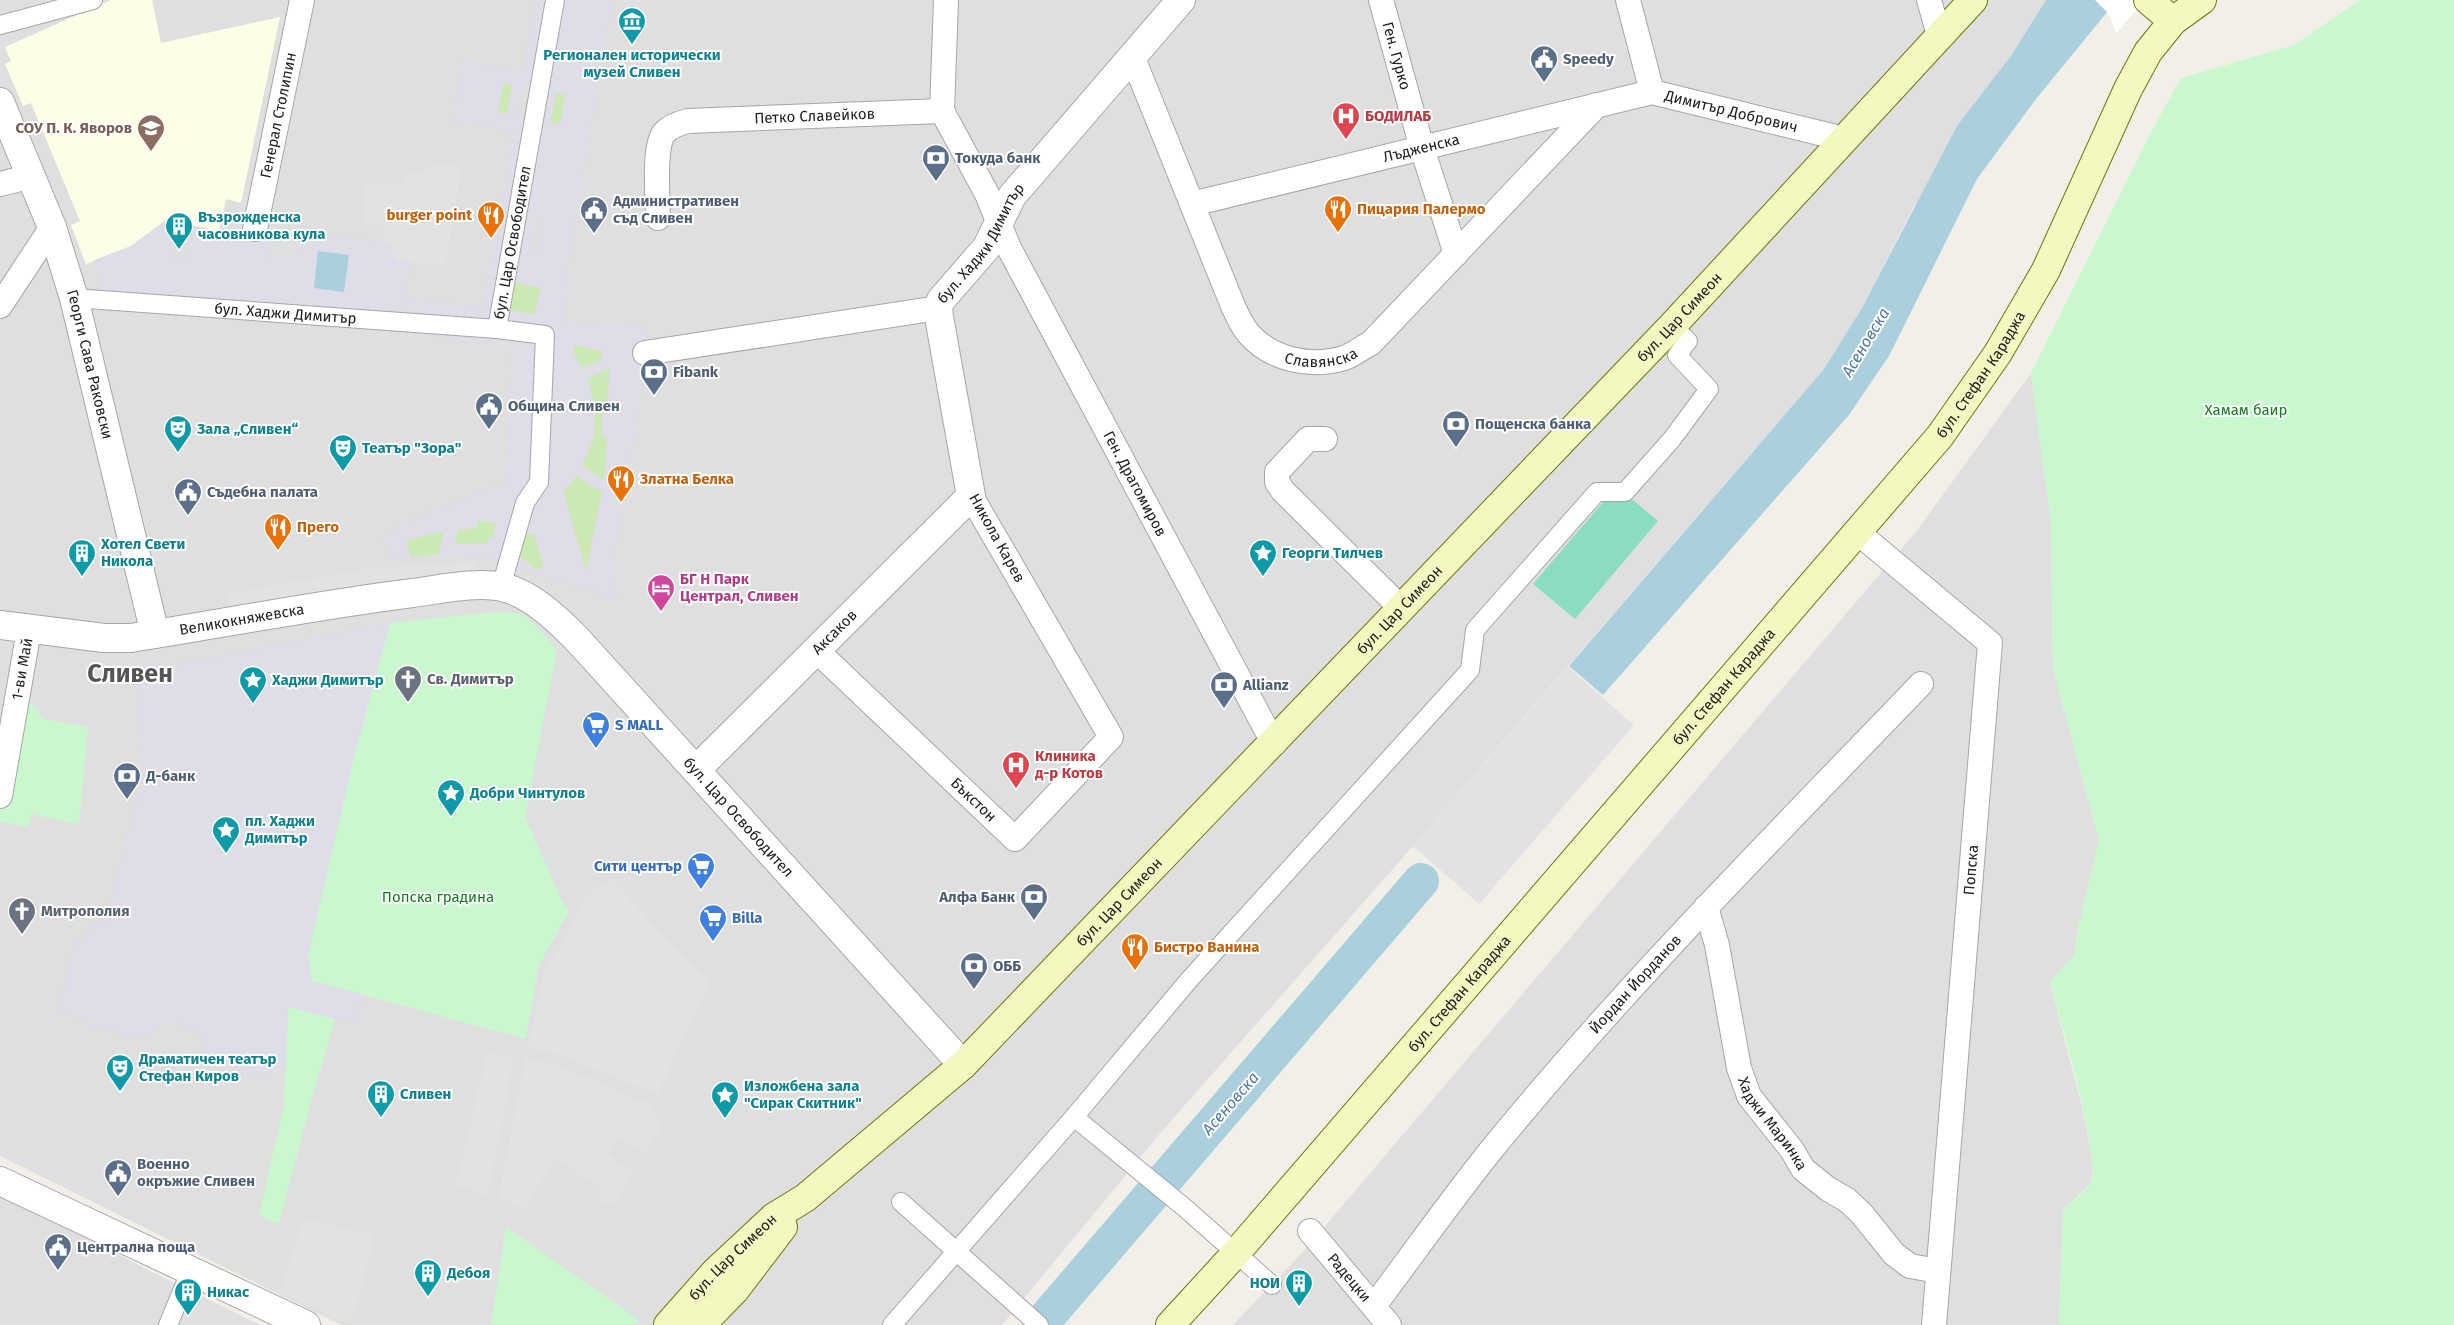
<svg xmlns="http://www.w3.org/2000/svg" width="2454" height="1325" font-family="'Fira Sans',sans-serif">
  <style>
    .residential { fill: #e0dfdf }
    .education { fill: #fdfee6 }
    .grass { fill: #cbe9b2 }
    .park { fill: #c9f8cf }
    .pitch { fill: #8addc0 }
    .parking { fill: #e2e2e2 }
    .plaza { fill: #dedde8; fill-rule: evenodd }
    .water { fill: #abd0dd }
    .pier { fill: #fff }
    .lines { fill: none; stroke-linecap: round; stroke-linejoin: round }
    .river { stroke: #abd0dd; stroke-width: 36 }
    .pedestrian-casing { stroke: #a6a6a6; stroke-width: 20 }
    .minor-casing { stroke: #a6a6a6; stroke-width: 26 }
    .tertiary-casing { stroke: #a6a6a6; stroke-width: 30 }
    .secondary-casing { stroke: #697909; stroke-width: 30 }
    .pedestrian { stroke: #fff; stroke-width: 18 }
    .minor { stroke: #fff; stroke-width: 24 }
    .tertiary { stroke: #fff; stroke-width: 28 }
    .secondary { stroke: #f3f8c1; stroke-width: 28 }
    .labels { text-anchor: middle; stroke-width: 4; stroke-linejoin: round; paint-order: stroke }
    .culture-label { font-size: 15px; font-weight: bold; fill: #0d838f; stroke: #fff; text-anchor: start }
    .street-label { font-size: 15px; fill: #222; stroke: #fff }
    .service-label { font-size: 15px; font-weight: bold; fill: #4e5e75; stroke: #fff; text-anchor: start }
    .health-label { font-size: 15px; font-weight: bold; fill: #be3a42; stroke: #fff; text-anchor: start }
    .education-label { font-size: 15px; font-weight: bold; fill: #785e54; stroke: #fff; text-anchor: end }
    .food-label { font-size: 15px; font-weight: bold; fill: #c56008; stroke: #fff; text-anchor: start }
    .park-label { font-size: 15px; fill: #10801d; stroke: #fff }
    .hotel-label { font-size: 15px; font-weight: bold; fill: #b23c85; stroke: #fff; text-anchor: start }
    .worship-label { font-size: 15px; font-weight: bold; fill: #5b616d; stroke: #fff; text-anchor: start }
    .shop-label { font-size: 15px; font-weight: bold; fill: #366cbe; stroke: #fff; text-anchor: start }
    .water-label { font-size: 16px; font-style: italic; fill: #4d78a8; stroke: #fff }
    .town-label { font-size: 25px; font-weight: bold; fill: #555; stroke: #fff }
  </style>
  <rect width="100%" height="100%" fill="#f2efe9"/>
  <g class="residential">
    <path d="M0,0H2046L1913,208L1862,308L1824,369L1413,846L1163,1130L1002,1325H341L0,1156Z"/>
    <path d="M2031,373L2051,522L2053,668L2099,840L2077,934L2075,954L2050,983L2082,1107L2093,1161L2091,1183L2063,1210L2059,1325H1233L1303,1252L1919,528Z"/>
    <path d="M0,1192L142,1267L260,1325H0Z"/>
  </g>
  <path class="education" d="M111,0H152L161,43L280,17L241,203L226,199L219,231L166,220L131,246L86,264L71,225L80,221L31,103L23,106L5,64L11,61L5,47Z"/>
  <g class="grass">
    <path d="M503,83L512,84L507,114L498,113Z"/>
    <path d="M556,93L565,95L560,124L550,123Z"/>
    <path d="M513,282L541,288L535,315L508,310Z"/>
    <path d="M574,345L602,351L603,359L582,369L574,354Z"/>
    <path d="M610,368L608,410L603,412L601,434L607,439L605,482L582,465C599,437 596,408 588,378Z"/>
    <path d="M577,476L602,492L586,572L563,491Z"/>
    <path d="M477,521L496,522L492,539L488,544H455L458,530L477,528Z"/>
    <path d="M444,531L439,554L410,557L407,540Z"/>
    <path d="M522,534H534L544,567L536,570L516,553Z"/>
  </g>
  <g class="park">
    <path d="M2360,0H2454V1325H2059L2063,1210C2071,1202 2085,1193 2090,1183C2103,1161 2058,1014 2050,982L2075,954L2077,934L2099,840L2053,668L2051,522L2031,373L2151,132L2181,78L2294,45Z"/>
    <path d="M495,612L524,614L557,649L525,817L563,903L569,911L539,965L526,1039L312,981L308,955L354,757L390,623Z"/>
    <path d="M19,686L43,719L88,727L79,824L31,814L29,827L0,821V795Z"/>
    <path d="M288,1007L335,1019L311,1101L279,1224L259,1215L284,1106Z"/>
    <path d="M506,1227L639,1320L633,1325H491Z"/>
  </g>
  <path class="pitch" d="M1633,500L1658,521L1575,619L1533,584L1604,501Z"/>
  <g class="parking">
    <path d="M445,163L462,167L445,265L396,261L390,245L383,242L384,225H364L365,184L403,185L409,174Z"/>
    <path d="M475,561L476,575L368,583L229,607L225,594L366,569Z"/>
    <path d="M1568,667L1634,725L1479,904L1413,846Z"/>
    <path d="M611,879L710,984L657,1094L559,1055L528,1048L543,976L588,894Z"/>
    <path d="M488,1052L514,1058L488,1195L456,1185Z"/>
    <path d="M526,1058L555,1064L653,1106L660,1129L644,1154L619,1138L608,1155L634,1172L613,1207L597,1198L603,1189L555,1159L523,1210L499,1195Z"/>
    <path d="M303,1218L375,1235L351,1325L281,1292Z"/>
  </g>
  <g class="plaza">
    <path d="M535,0H593L599,3L600,0H612L569,257L562,322L607,325L648,324L642,387L611,579L617,600L508,564L462,554H439L443,531L407,540L410,557L391,560L383,539L402,523L506,481L512,343L107,308L94,260L131,246L166,220L219,231L220,224L273,231L268,257H297L298,232L313,233L377,241L390,245L396,260L410,262L406,300L483,305L513,131L452,121L463,61L523,72ZM503,83L512,85L507,114L498,112ZM523,87L532,88L527,118L518,116ZM556,93L565,95L560,124L551,123ZM535,218L544,219L538,249L530,247ZM183,239L189,255L174,261L168,245ZM514,282L540,288L535,315L508,309ZM574,345L602,351L603,359L582,368L574,354ZM609,368L608,410L603,412L601,435L607,439L604,481L582,465L594,438L595,425V408L588,379ZM577,476L602,492L586,571L563,491ZM477,521L496,523L493,538H488V543L455,544L458,530L477,528ZM522,534H534L544,567L536,570L516,553Z"/>
    <path d="M390,623L354,757L308,955L312,981L362,994L354,1024L288,1007L286,1071L245,1075L236,1063L204,1055L202,1037L182,1024L171,1022L161,1023L147,1037L140,1039L88,1025L86,1018L59,1011L74,941L85,944L91,921L104,924L139,793L142,780L135,665H173Z"/>
  </g>
  <g class="water">
    <path d="M2046,0H2117L2036,99L1977,179L1889,356L1849,415L1603,695L1569,666L1824,369L1862,308L1957,126L2010,57Z"/>
    <path d="M318,251L349,255L344,292L314,288Z"/>
  </g>
  <path class="pier" d="M2095,0H2146L2116,33L2109,14Z"/>
  <g class="lines">
    <path class="river" d="M1040,1325L1421,881"/>
    <g class="pedestrian-casing">
      <g id="pedestrian">
        <path d="M0,25L93,0"/>
        <path id="s1" d="M74,298L497,329"/>
        <path id="s2" d="M501,587L525,503L539,482L545,335L497,329L555,0"/>
        <path d="M1074,1117L1185,1208L1272,1285"/>
        <path d="M901,1202L1039,1325"/>
        <path d="M168,1325L191,1270"/>
        <path d="M892,1325L1074,1117L1189,980L1470,670L1475,630L1597,492H1625L1672,439L1709,389L1677,355L1688,341L1672,326"/>
      </g>
    </g>
    <g class="minor-casing">
      <g id="minor">
        <path id="s3" d="M1381,0L1422,148L1456,254"/>
        <path d="M1628,0L1652,92"/>
        <path d="M1929,0L1939,35"/>
        <path id="s4" d="M1133,58L1233,306C1237,315 1242,326 1248,333C1271,360 1311,368 1344,358C1353,355 1363,347 1371,343L1597,105"/>
        <path id="s5" d="M942,111L987,194L1009,248L1274,744"/>
        <path d="M942,111L946,0"/>
        <path d="M0,184L32,176"/>
        <path id="s6" d="M1192,204L1652,92L1844,139"/>
        <path id="s7" d="M658,218C658,198 653,148 664,133C670,126 680,123 688,121L942,111"/>
        <path id="s8" d="M255,229L302,0"/>
        <path d="M0,306L52,227"/>
        <path d="M645,353L938,308"/>
        <path d="M1325,439H1308L1277,472V482L1283,491L1400,607"/>
        <path d="M1857,532L1990,643L1934,1325"/>
        <path id="s9" d="M817,651L1015,839L1111,737L971,496"/>
        <path id="s10" d="M0,796L29,630"/>
        <path id="s11" d="M1706,907L1717,945L1739,1068L1749,1096L1792,1150L1803,1169L1828,1189L1847,1200L1861,1213L1894,1254L1910,1266L1938,1271"/>
        <path id="s12" d="M1310,1231L1389,1325"/>
        <path id="s13" d="M1374,1306C1413,1254 1451,1200 1492,1149C1625,986 1775,836 1921,684"/>
      </g>
    </g>
    <g class="tertiary-casing">
      <g id="tertiary">
        <path id="s14" d="M0,102L52,227L74,298L155,634"/>
        <path id="s15" d="M0,625L104,638H131C225,623 318,605 412,593C437,590 477,581 502,587C530,593 556,618 576,638L963,1065"/>
        <path id="s16" d="M697,769L971,496L939,317L938,308L941,300L987,247L1012,196L1181,0"/>
        <path d="M0,1181L306,1325"/>
      </g>
    </g>
    <g class="secondary-casing">
      <g id="secondary">
        <path d="M2148,0L2173,21"/>
        <path id="s17" d="M668,1325L715,1272L774,1217L805,1198L963,1065L1672,326L1973,0"/>
        <path d="M701,1325L735,1290L783,1227"/>
        <path id="s18" d="M1170,1325L1236,1253L1940,436L1998,353L2046,270L2128,89L2148,52L2173,21L2202,0"/>
      </g>
    </g>
    <use href="#pedestrian" class="pedestrian"/>
    <use href="#minor" class="minor"/>
    <use href="#tertiary" class="tertiary"/>
    <use href="#secondary" class="secondary"/>
  </g>
  <defs>
    <g id="museum-pin" transform="scale(1.4375)"><path d="M0 17L-7.5 6A9.5 9.5 0 1 1 7.5 6Z" fill="#0f9aa8" stroke="#fff"/><path d="M0-6L6-3V-2H-6V-3ZM-5-1h2V3h-2ZM-1-1h2V3h-2ZM3-1h2V3H3ZM-6 4H6V6H-6Z" fill="#fff"/></g>
    <g id="civic-pin" transform="scale(1.4375)"><path d="M0 17L-7.5 6A9.5 9.5 0 1 1 7.5 6Z" fill="#5c6f8a" stroke="#fff"/><path d="M-.6-6.5H3V-4.5H.6V-3L4-1V1h2V6H-6V1h2V-1L-.6-3ZM-1.2 2.5V6h2.4V2.5Z" fill="#fff"/></g>
    <g id="hospital-pin" transform="scale(1.4375)"><path d="M0 17L-7.5 6A9.5 9.5 0 1 1 7.5 6Z" fill="#e0444e" stroke="#fff"/><path d="M-5-5h3v3.5h4V-5h3V5h-3V1.5h-4V5h-3Z" fill="#fff"/></g>
    <g id="school-pin" transform="scale(1.4375)"><path d="M0 17L-7.5 6A9.5 9.5 0 1 1 7.5 6Z" fill="#8d6e63" stroke="#fff"/><path d="M0-5L7-2L0 1L-7-2ZM-4 1L0 2.5L4 1V4Q0 6-4 4Z" fill="#fff"/></g>
    <g id="bank-pin" transform="scale(1.4375)"><path d="M0 17L-7.5 6A9.5 9.5 0 1 1 7.5 6Z" fill="#5c6f8a" stroke="#fff"/><path d="M-6-4H6V4H-6ZM0-2.3a2.3 2.3 0 1 0 0 4.6a2.3 2.3 0 1 0 0-4.6Z" fill="#fff"/></g>
    <g id="restaurant-pin" transform="scale(1.4375)"><path d="M0 17L-7.5 6A9.5 9.5 0 1 1 7.5 6Z" fill="#e8710a" stroke="#fff"/><path d="M-5-6h1v4h1v-4h1v4h1v-4h1v5L-1.5 .5V6h-2V.5L-5-1ZM5-6V6H3V1.5H1.5Q1.5-4 5-6Z" fill="#fff"/></g>
    <g id="building-pin" transform="scale(1.4375)"><path d="M0 17L-7.5 6A9.5 9.5 0 1 1 7.5 6Z" fill="#0f9aa8" stroke="#fff"/><path d="M-4-6H4V6H1V3H-1V6H-4ZM-2.5-4.3h1.7v1.8h-1.7ZM.8-4.3h1.7v1.8H.8ZM-2.5-1h1.7V.8h-1.7ZM.8-1h1.7V.8H.8Z" fill="#fff"/></g>
    <g id="theatre-pin" transform="scale(1.4375)"><path d="M0 17L-7.5 6A9.5 9.5 0 1 1 7.5 6Z" fill="#0f9aa8" stroke="#fff"/><path d="M-5-5.5Q0-4 5-5.5V0Q5 5 0 6Q-5 5-5 0ZM-3.3-2.5H-1v1.5H-3.3ZM1-2.5H3.3v1.5H1ZM-2.8 1Q0 5.5 2.8 1Z" fill="#fff"/></g>
    <g id="sight-pin" transform="scale(1.4375)"><path d="M0 17L-7.5 6A9.5 9.5 0 1 1 7.5 6Z" fill="#0f9aa8" stroke="#fff"/><path d="M0-6L1.8-2.2L6-1.7L2.9 1.2L3.7 5.4L0 3.3L-3.7 5.4L-2.9 1.2L-6-1.7L-1.8-2.2Z" fill="#fff"/></g>
    <g id="hotel-pin" transform="scale(1.4375)"><path d="M0 17L-7.5 6A9.5 9.5 0 1 1 7.5 6Z" fill="#d1479c" stroke="#fff"/><path d="M-6-4.5h1.5V1H6V5H4.5V3h-9V5H-6ZM-4 0a1.8 1.8 0 1 1 3.6 0ZM.5 0V-2.5h3Q6-2.5 6 0Z" fill="#fff"/></g>
    <g id="church-pin" transform="scale(1.4375)"><path d="M0 17L-7.5 6A9.5 9.5 0 1 1 7.5 6Z" fill="#6b7280" stroke="#fff"/><path d="M-1.2-6h2.4v3.5h3.3v2.4h-3.3V6h-2.4V-.1h-3.3v-2.4h3.3Z" fill="#fff"/></g>
    <g id="supermarket-pin" transform="scale(1.4375)"><path d="M0 17L-7.5 6A9.5 9.5 0 1 1 7.5 6Z" fill="#3f7fe0" stroke="#fff"/><path d="M-6-5.5h2.5l.6 2H6L4.5 2H-2.5L-4.4-4H-6ZM-1.5 3.2a1.3 1.3 0 1 0 .1 0ZM3 3.2a1.3 1.3 0 1 0 .1 0Z" fill="#fff"/></g>
  </defs>
  <g fill-rule="evenodd">
    <use href="#museum-pin" x="632" y="21"/>
    <use href="#civic-pin" x="1544" y="59"/>
    <use href="#hospital-pin" x="1346" y="116"/>
    <use href="#school-pin" x="151" y="128"/>
    <use href="#bank-pin" x="936" y="158"/>
    <use href="#restaurant-pin" x="1338" y="209"/>
    <use href="#civic-pin" x="594" y="210"/>
    <use href="#restaurant-pin" x="491" y="215"/>
    <use href="#building-pin" x="179" y="226"/>
    <use href="#bank-pin" x="654" y="372"/>
    <use href="#civic-pin" x="489" y="406"/>
    <use href="#bank-pin" x="1456" y="424"/>
    <use href="#theatre-pin" x="178" y="429"/>
    <use href="#theatre-pin" x="343" y="448"/>
    <use href="#restaurant-pin" x="621" y="479"/>
    <use href="#civic-pin" x="188" y="492"/>
    <use href="#restaurant-pin" x="278" y="527"/>
    <use href="#building-pin" x="82" y="553"/>
    <use href="#sight-pin" x="1263" y="553"/>
    <use href="#hotel-pin" x="661" y="588"/>
    <use href="#church-pin" x="408" y="679"/>
    <use href="#sight-pin" x="253" y="680"/>
    <use href="#bank-pin" x="1224" y="685"/>
    <use href="#supermarket-pin" x="596" y="725"/>
    <use href="#hospital-pin" x="1016" y="765"/>
    <use href="#bank-pin" x="127" y="776"/>
    <use href="#sight-pin" x="451" y="793"/>
    <use href="#sight-pin" x="226" y="830"/>
    <use href="#supermarket-pin" x="701" y="866"/>
    <use href="#bank-pin" x="1034" y="897"/>
    <use href="#church-pin" x="22" y="911"/>
    <use href="#supermarket-pin" x="713" y="918"/>
    <use href="#restaurant-pin" x="1135" y="947"/>
    <use href="#bank-pin" x="974" y="966"/>
    <use href="#theatre-pin" x="120" y="1068"/>
    <use href="#building-pin" x="381" y="1094"/>
    <use href="#sight-pin" x="725" y="1095"/>
    <use href="#civic-pin" x="118" y="1173"/>
    <use href="#civic-pin" x="58" y="1247"/>
    <use href="#building-pin" x="428" y="1273"/>
    <use href="#building-pin" x="1299" y="1283"/>
    <use href="#building-pin" x="188" y="1292"/>
  </g>
  <g class="labels">
    <g class="culture-label">
      <text x="632" y="60" text-anchor="middle">Регионален исторически<tspan x="632" dy="17">музей Сливен</tspan></text>
      <text x="198" y="222">Възрожденска<tspan x="198" dy="17">часовникова кула</tspan></text>
      <text x="197" y="434">Зала „Сливен“</text>
      <text x="362" y="453">Театър "Зора"</text>
      <text x="101" y="549">Хотел Свети<tspan x="101" dy="17">Никола</tspan></text>
      <text x="1282" y="558">Георги Тилчев</text>
      <text x="272" y="685">Хаджи Димитър</text>
      <text x="470" y="798">Добри Чинтулов</text>
      <text x="245" y="826">пл. Хаджи<tspan x="245" dy="17">Димитър</tspan></text>
      <text x="139" y="1064">Драматичен театър<tspan x="139" dy="17">Стефан Киров</tspan></text>
      <text x="744" y="1091">Изложбена зала<tspan x="744" dy="17">"Сирак Скитник"</tspan></text>
      <text x="400" y="1099">Сливен</text>
      <text x="447" y="1278">Дебоя</text>
      <text x="1280" y="1288" text-anchor="end">НОИ</text>
      <text x="207" y="1297">Никас</text>
    </g>
    <g class="street-label">
      <text dy="5" stroke="none"><textPath href="#s3" startOffset="58">Ген. Гурко</textPath></text>
      <text dy="5" stroke="none"><textPath href="#s6" startOffset="555">Димитър Добрович</textPath></text>
      <text dy="5" stroke="none"><textPath href="#s8" startOffset="116">Генерал Столипин</textPath></text>
      <text dy="5" stroke="none"><textPath href="#s7" startOffset="240">Петко Славейков</textPath></text>
      <text dy="5" stroke="none"><textPath href="#s6" startOffset="236">Лъдженска</textPath></text>
      <text dy="5" stroke="none"><textPath href="#s2" startOffset="396">бул. Цар Освободител</textPath></text>
      <text dy="5" stroke="none"><textPath href="#s16" startOffset="656">бул. Хаджи Димитър</textPath></text>
      <text dy="5" stroke="none"><textPath href="#s1" startOffset="212">бул. Хаджи Димитър</textPath></text>
      <text dy="5" stroke="none"><textPath href="#s17" startOffset="1430">бул. Цар Симеон</textPath></text>
      <text dy="5" stroke="none"><textPath href="#s4" startOffset="380">Славянска</textPath></text>
      <text dy="5" stroke="none"><textPath href="#s14" startOffset="278">Георги Сава Раковски</textPath></text>
      <text dy="5" stroke="none"><textPath href="#s18" startOffset="1250">бул. Стефан Караджа</textPath></text>
      <text dy="5" stroke="none"><textPath href="#s5" startOffset="420">Ген. Драгомиров</textPath></text>
      <text transform="translate(997 538) rotate(61)" y="5">Никола Карев</text>
      <text dy="5" stroke="none"><textPath href="#s17" startOffset="1025">бул. Цар Симеон</textPath></text>
      <text dy="5" stroke="none"><textPath href="#s15" startOffset="244">Великокняжевска</textPath></text>
      <text dy="5" stroke="none"><textPath href="#s16" startOffset="194">Аксаков</textPath></text>
      <text dy="5" stroke="none"><textPath href="#s10" startOffset="129">1-ви Май</textPath></text>
      <text dy="5" stroke="none"><textPath href="#s18" startOffset="845">бул. Стефан Караджа</textPath></text>
      <text dy="5" stroke="none"><textPath href="#s9" startOffset="216">Бъкстон</textPath></text>
      <text dy="5" stroke="none"><textPath href="#s15" startOffset="840">бул. Цар Освободител</textPath></text>
      <text transform="translate(1971 870) rotate(-85)" y="5">Попска</text>
      <text dy="5" stroke="none"><textPath href="#s17" startOffset="620">бул. Цар Симеон</textPath></text>
      <text dy="5" stroke="none"><textPath href="#s13" startOffset="415">Йордан Йорданов</textPath></text>
      <text dy="5" stroke="none"><textPath href="#s18" startOffset="440">бул. Стефан Караджа</textPath></text>
      <text dy="5" stroke="none"><textPath href="#s11" startOffset="230">Хаджи Маринка</textPath></text>
      <text dy="5" stroke="none"><textPath href="#s17" startOffset="94">бул. Цар Симеон</textPath></text>
      <text dy="5" stroke="none"><textPath href="#s12" startOffset="61">Радецки</textPath></text>
    </g>
    <g class="service-label">
      <text x="1563" y="64">Speedy</text>
      <text x="955" y="163">Токуда банк</text>
      <text x="613" y="206">Административен<tspan x="613" dy="17">съд Сливен</tspan></text>
      <text x="673" y="377">Fibank</text>
      <text x="508" y="411">Община Сливен</text>
      <text x="1475" y="429">Пощенска банка</text>
      <text x="207" y="497">Съдебна палата</text>
      <text x="1243" y="690">Allianz</text>
      <text x="146" y="781">Д-банк</text>
      <text x="1015" y="902" text-anchor="end">Алфа Банк</text>
      <text x="993" y="971">ОББ</text>
      <text x="137" y="1169">Военно<tspan x="137" dy="17">окръжие Сливен</tspan></text>
      <text x="77" y="1252">Централна поща</text>
    </g>
    <g class="health-label">
      <text x="1365" y="121">БОДИЛАБ</text>
      <text x="1035" y="761">Клиника<tspan x="1035" dy="17">д-р Котов</tspan></text>
    </g>
    <g class="education-label">
      <text x="132" y="133">СОУ П. К. Яворов</text>
    </g>
    <g class="food-label">
      <text x="1357" y="214">Пицария Палермо</text>
      <text x="472" y="220" text-anchor="end">burger point</text>
      <text x="640" y="484">Златна Белка</text>
      <text x="297" y="532">Прего</text>
      <text x="1154" y="952">Бистро Ванина</text>
    </g>
    <g class="park-label">
      <text x="2246" y="415">Хамам баир</text>
      <text x="438" y="902">Попска градина</text>
    </g>
    <g class="hotel-label">
      <text x="680" y="584">БГ H Парк<tspan x="680" dy="17">Централ, Сливен</tspan></text>
    </g>
    <g class="worship-label">
      <text x="427" y="684">Св. Димитър</text>
      <text x="41" y="916">Митрополия</text>
    </g>
    <g class="shop-label">
      <text x="615" y="730">S MALL</text>
      <text x="682" y="871" text-anchor="end">Сити център</text>
      <text x="732" y="923">Billa</text>
    </g>
    <g class="water-label">
      <text transform="translate(1865 342) rotate(-59)" y="6">Асеновска</text>
      <text transform="translate(1230 1103) rotate(-49)" y="6">Асеновска</text>
    </g>
    <g class="town-label">
      <text x="130" y="682">Сливен</text>
    </g>
  </g>
</svg>
